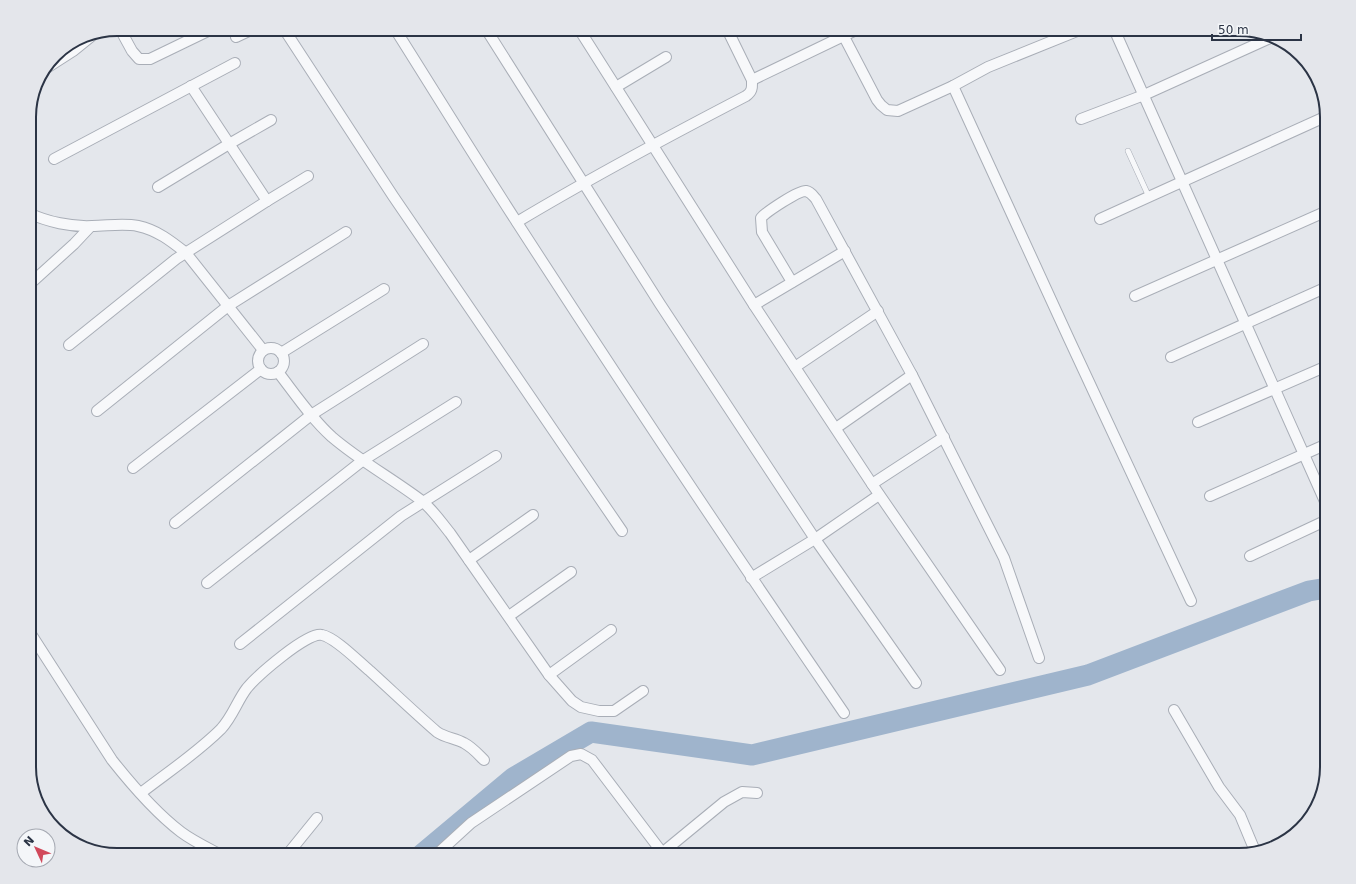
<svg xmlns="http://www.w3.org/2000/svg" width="1356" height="884" font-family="'DejaVu Sans',sans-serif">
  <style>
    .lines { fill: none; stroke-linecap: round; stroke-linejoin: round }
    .river { stroke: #9fb4cc; stroke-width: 21 }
    .service-casing { stroke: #a9aeb7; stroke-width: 6 }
    .minor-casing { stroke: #a9aeb7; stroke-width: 12 }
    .service { stroke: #f7f8fa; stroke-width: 5 }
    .minor { stroke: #f7f8fa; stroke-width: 10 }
    .rim { fill: none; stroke: #2b3445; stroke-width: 2 }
  </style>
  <rect width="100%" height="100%" fill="#e4e7ec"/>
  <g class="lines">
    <path class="river" d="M421,855L513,778L591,732L752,755L1088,675L1309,591L1327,588"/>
    <g class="service-casing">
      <path id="service" d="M1128,151L1149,197"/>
    </g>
    <g class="minor-casing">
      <g id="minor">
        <path d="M120,29L132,51L139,59H150L212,29"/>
        <path d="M284,29L393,196L622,531"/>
        <path d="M395,29C436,94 476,159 518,224C624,388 733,551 844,713"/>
        <path d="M486,29L660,304L815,539L916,683"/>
        <path d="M579,29L754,305L872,484L1000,670"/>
        <path d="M840,29L877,100L881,105L887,110L898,111L953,86L988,67L1082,29"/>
        <path d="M1114,29L1327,506"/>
        <path d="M236,37L253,29"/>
        <path d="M45,69L73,51L94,34"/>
        <path d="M752,80L858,29"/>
        <path d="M191,86L267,201"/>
        <path d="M953,86L1069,339L1191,601"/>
        <path d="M616,87L666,57"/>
        <path d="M1081,119L1144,95L1270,38"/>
        <path d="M54,159L235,63"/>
        <path d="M158,187L229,144L271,120"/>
        <path d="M29,213C47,222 72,227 92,226C107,226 123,223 138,226C157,230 171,241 186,253L263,350"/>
        <path d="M1100,219L1327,116"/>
        <path d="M517,222C592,177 669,136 746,96C753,91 752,87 752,80L727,29"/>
        <path d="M792,282L762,232L761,218C766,212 799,190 806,191C811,192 813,196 816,199L912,375L1004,558L1039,658"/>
        <path d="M31,283L74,244L90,227"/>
        <path d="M1135,296L1327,211"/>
        <path d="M754,305L845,251"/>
        <path d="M69,345L176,259L267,201L308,176"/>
        <circle cx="271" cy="361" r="13"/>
        <path d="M281,353L384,289"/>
        <path d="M1171,357L1327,287"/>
        <path d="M795,367L878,311"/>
        <path d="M278,372C295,394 311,418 332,437C360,461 393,479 422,501C433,510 441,522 450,533L549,675L572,701L581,707L599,711H614L643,691"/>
        <path d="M97,411L228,306L346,232"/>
        <path d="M1198,422L1327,366"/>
        <path d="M836,428L912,375"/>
        <path d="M133,468L261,369"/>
        <path d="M872,484L944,437"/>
        <path d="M1210,496L1327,444"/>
        <path d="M175,523L311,415L423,344"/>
        <path d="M1250,556L1327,520"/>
        <path d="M469,560L533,515"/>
        <path d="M751,578L815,539L879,495"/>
        <path d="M207,583L362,461L456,402"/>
        <path d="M509,616L571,572"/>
        <path d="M29,631L112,760C131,784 156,813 181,832C193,841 208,848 221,855"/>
        <path d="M240,644L401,516L496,456"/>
        <path d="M549,675L611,630"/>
        <path d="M1174,710L1219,787L1240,815L1255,851"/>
        <path d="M141,793C168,772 197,753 221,729C233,716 237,701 247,688C257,676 308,631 322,635C336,638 358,661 370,671C392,691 414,712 437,732C446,738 455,738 464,743C472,747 478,754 484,760"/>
        <path d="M662,853L724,802L742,792L757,793"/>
        <path d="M287,855L317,818"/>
        <path d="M436,855L471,823L571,756L581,754L592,760L664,855"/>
        <path d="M905,855L907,853"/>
      </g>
    </g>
    <use href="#service" class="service"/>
    <use href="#minor" class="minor"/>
  </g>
  <path d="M0 0H1356V884H0ZM117 36H1239A81 81 0 0 1 1320 117V767A81 81 0 0 1 1239 848H117A81 81 0 0 1 36 767V117A81 81 0 0 1 117 36Z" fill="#e4e6eb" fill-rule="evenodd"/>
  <path class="rim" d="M117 36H1239A81 81 0 0 1 1320 117V767A81 81 0 0 1 1239 848H117A81 81 0 0 1 36 767V117A81 81 0 0 1 117 36Z"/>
  <g transform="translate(36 848) rotate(314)"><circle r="19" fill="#f4f6f9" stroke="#a4a8b1"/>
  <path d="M0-3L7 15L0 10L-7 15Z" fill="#d1495b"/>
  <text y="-6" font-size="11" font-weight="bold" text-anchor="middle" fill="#2b3445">N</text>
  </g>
  <path d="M1212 34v6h89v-6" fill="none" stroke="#2b3445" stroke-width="2"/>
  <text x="1218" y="34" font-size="12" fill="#2b3445" stroke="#f4f6f9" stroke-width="3" paint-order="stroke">50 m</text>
</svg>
